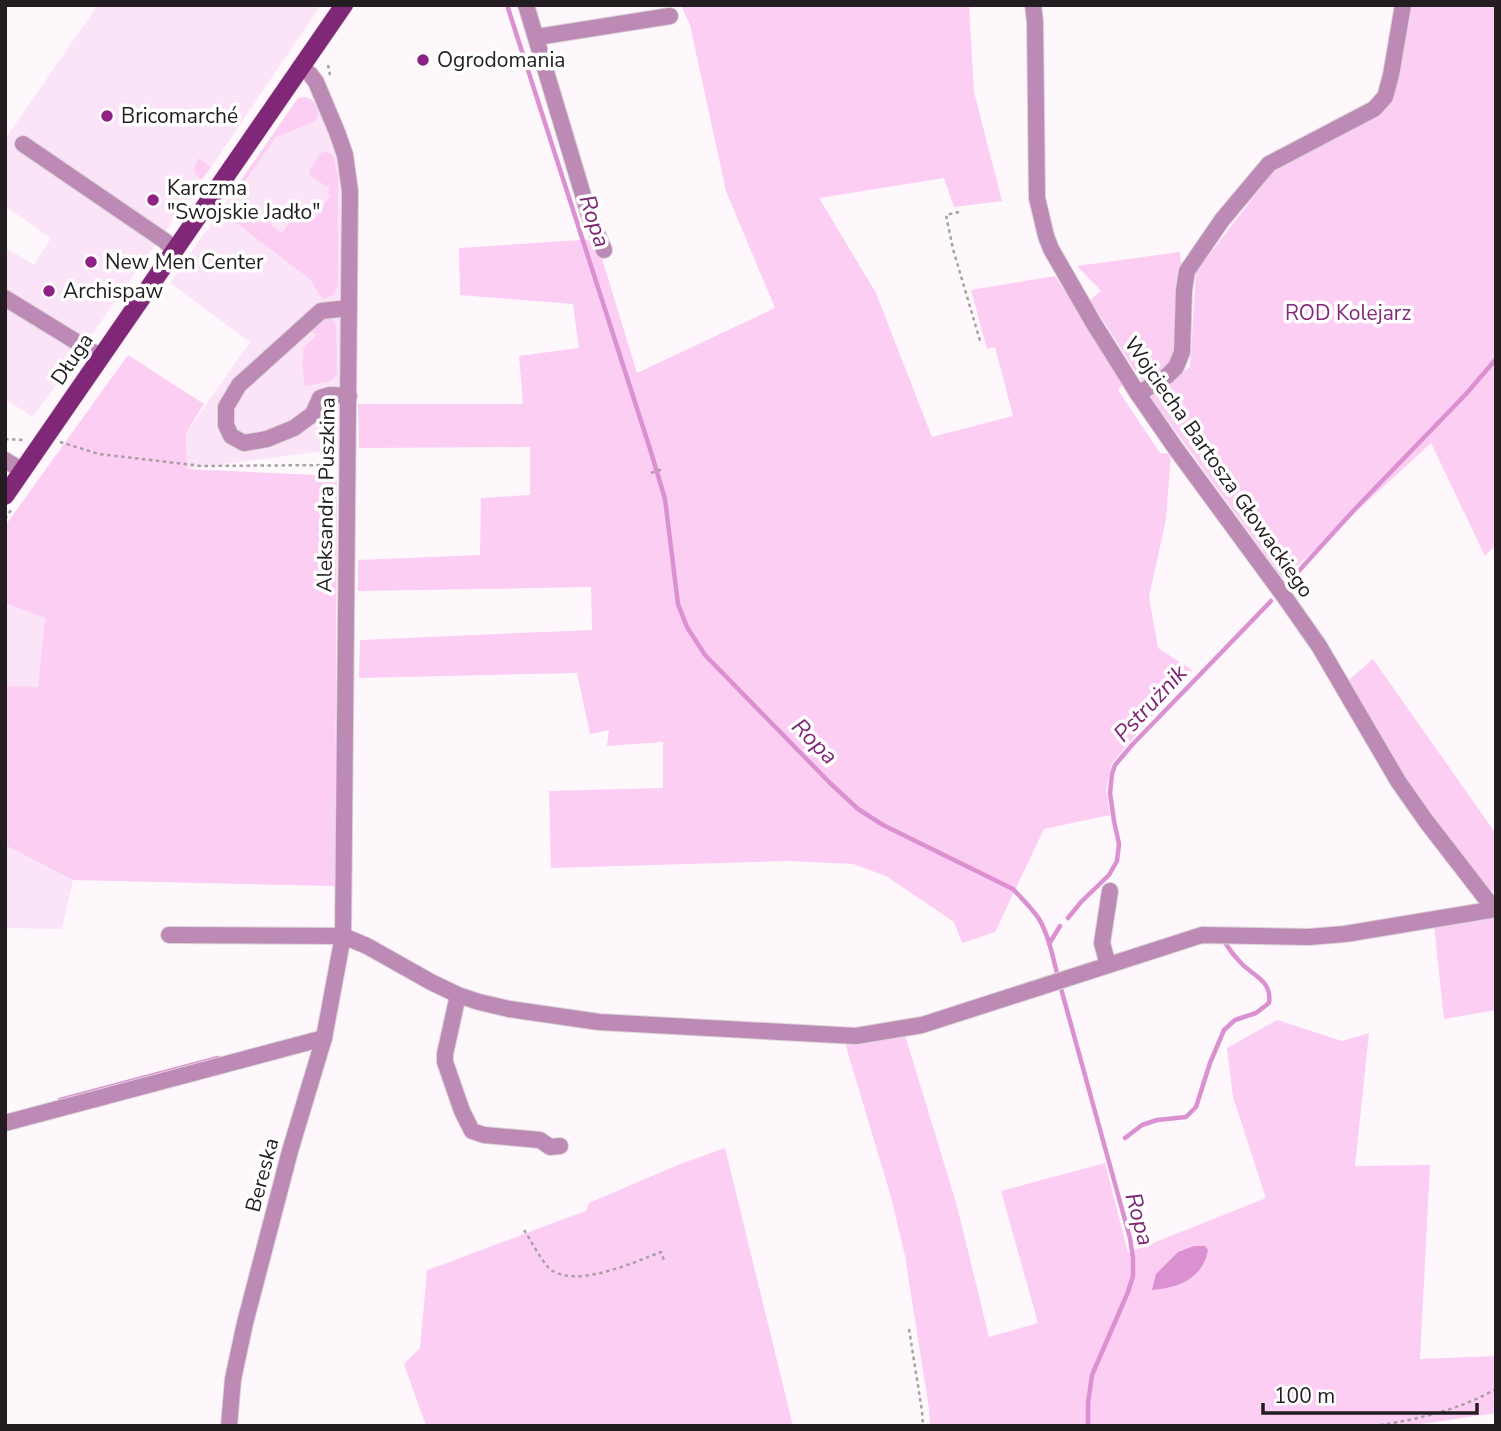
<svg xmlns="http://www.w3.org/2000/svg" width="1501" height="1431" font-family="'Nunito Sans',sans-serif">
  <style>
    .built { fill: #fce4f8 }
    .green { fill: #fccef4 }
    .water { fill: #db90d1 }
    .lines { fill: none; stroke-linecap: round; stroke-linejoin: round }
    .stream { stroke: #db90d1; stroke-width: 4.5 }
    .minor-casing { stroke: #dbd4d9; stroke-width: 18 }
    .major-casing { stroke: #dbd4d9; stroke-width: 19 }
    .path { stroke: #a7a0a5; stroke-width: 2.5; stroke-dasharray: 3.5 3.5; stroke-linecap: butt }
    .minor { stroke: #bc8ab4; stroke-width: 16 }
    .major { stroke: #812778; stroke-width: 18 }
    .poi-dot { fill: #8e2185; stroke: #fff; stroke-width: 2.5 }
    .labels { text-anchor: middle; stroke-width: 7; stroke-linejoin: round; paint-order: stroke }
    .poi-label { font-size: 21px; fill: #231d22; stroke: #fff; text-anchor: start }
    .park-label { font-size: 21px; fill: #832b7a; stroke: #fff }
    .street-label { font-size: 21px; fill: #231d22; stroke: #fff }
    .water-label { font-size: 23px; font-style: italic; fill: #7d2675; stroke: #fff }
  </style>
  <rect width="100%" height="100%" fill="#fef7fc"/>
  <g class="built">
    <path d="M98,5H321L220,154L33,417L5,399V247L34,265L51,238L5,206V139Z"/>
    <path d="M305,97L312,99L317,105L340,156L344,191L338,449L187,469L186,433L250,342L170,283L298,98Z"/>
    <path d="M5,603L45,618L38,688L5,686Z"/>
    <path d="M5,845L73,880L62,929L5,928Z"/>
  </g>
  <g class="green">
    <path d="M681,5H969L974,92L1002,201L954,207L944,178L819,198L876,293L932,437L1013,416L995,347L987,349L971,290L1055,276L1124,383L1118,390L1160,453L1171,454L1166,519L1149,597L1158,648L1192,670L1112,763L1106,788L1110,815L1044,829L995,932L962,943L954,922L886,876L853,864L788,861L551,868L549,791L663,788V742L607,746L609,730L590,734L577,673L359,678L360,640L592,630L591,587L358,591V560L480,555L481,498L530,495V447L359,448L358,404H523L519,356L579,348L573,304L460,295L459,248L596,239L637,373L775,308L726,191L690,25Z"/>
    <path d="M1410,5H1496V545L1485,556L1431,443L1283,579L1149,395L1190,367L1196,272L1272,173L1375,114Z"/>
    <path d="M305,97C315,99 320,109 317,119L312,123L276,137L233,198L232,197L231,195L298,98Z"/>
    <path d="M326,151L334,157L338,177V285L334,294L325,299L320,296L310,279L227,216C248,208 255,213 272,224V226L282,233L299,209L314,219L330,196L327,193L330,189L311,176L309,171L321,153Z"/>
    <path d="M199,158L211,167L202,179C191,175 194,167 199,158Z"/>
    <path d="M1180,252L1181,263L1180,336L1171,364L1143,383L1090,300L1101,291L1077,266Z"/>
    <path d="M324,319H331L336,324L337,375L331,381L305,386L302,365L304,348L316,335L312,331Z"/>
    <path d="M128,355L204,404L186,433L187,469L337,476L335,886L73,880L5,845V686L38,687L45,618L5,603V526Z"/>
    <path d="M1373,659L1496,834V894L1486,886L1432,817L1399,771L1349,680Z"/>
    <path d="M1496,916V1010L1444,1019L1434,925Z"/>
    <path d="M1277,1020L1342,1041L1369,1033L1355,1166L1430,1165L1420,1359L1496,1356V1413L1408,1426H930L929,1409L905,1256L891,1197L845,1043L905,1035L957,1206L989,1337L1038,1323L1001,1191L1105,1163L1128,1253L1266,1198L1233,1097L1227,1048Z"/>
    <path d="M725,1148L793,1426H426L404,1364L420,1348L427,1270C481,1251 533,1230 586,1211L589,1203L680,1164Z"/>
  </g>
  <path class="water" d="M1194,1246H1205L1208,1250C1203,1278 1179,1288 1152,1290L1156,1274L1178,1252Z"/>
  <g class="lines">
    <g class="stream">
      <path d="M507,5L651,452L665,499L678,604L687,627L705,655L830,783L858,809L883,825L1013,889C1022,899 1032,908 1039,919C1049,936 1053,958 1058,977"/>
      <path d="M1286,585L1355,509L1466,394L1496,359"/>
      <path d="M1068,918L1081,902L1109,875L1117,861L1119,844L1114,821L1110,793L1112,774L1115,765L1132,745L1271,601"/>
      <path d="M1049,944L1060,926"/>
      <path d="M1060,985L1130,1238L1133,1258V1276L1128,1292L1092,1375L1088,1403V1426"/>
      <path d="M60,1100L218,1058"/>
      <path d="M1125,1138L1142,1125L1157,1120L1186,1117L1196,1107L1210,1063L1224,1030L1235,1020L1256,1013L1269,1003C1272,981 1255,977 1242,964C1235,957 1229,949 1224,941"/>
    </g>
    <g class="minor-casing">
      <g id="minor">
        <path d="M526,5L589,215L604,250"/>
        <path d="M1033,5L1035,22L1037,198L1046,236L1051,249L1094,324L1138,394L1176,449L1284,596L1319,646L1398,781L1426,821L1494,909"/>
        <path d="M537,37L670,16"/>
        <path d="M23,144L165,241L174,250"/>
        <path d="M5,298L101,357"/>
        <path d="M1138,394L1167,376L1176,367L1182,352L1184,290L1187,271L1222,220L1269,164L1374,109L1385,97L1391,75L1403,5"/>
        <path d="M349,396L330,395L320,398L313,414L294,428L267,439L244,443L231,436L226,425V407L239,385L321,311L349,308"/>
        <path d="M5,460L23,471"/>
        <path d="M169,935L343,936L367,946L431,982L458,995L479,1002L509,1009L599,1022L856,1036L922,1025L1202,935L1308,937L1345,934L1496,909"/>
        <path d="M1108,965L1102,943L1110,891"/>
        <path d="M458,995L445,1054V1062L462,1111L472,1131L484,1135L540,1140L550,1147L560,1146"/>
        <path d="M5,1123L324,1038"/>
        <path d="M229,1426L233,1379L245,1323L290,1151L324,1038L343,936L350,191L345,155L337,132L316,82L310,74L300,67"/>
      </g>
    </g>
    <g class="major-casing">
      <path id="major" d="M5,496L344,5"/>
    </g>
    <g class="path">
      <path d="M328,65L330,75"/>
      <path d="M959,212L946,215L953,249L981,344"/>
      <path d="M5,439L23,440"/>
      <path d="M60,442L99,454L202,466L334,465"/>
      <path d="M651,473L663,469"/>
      <path d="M5,519L11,510"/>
      <path d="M524,1230C532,1242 539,1257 548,1267C571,1291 635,1262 661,1252L665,1263"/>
      <path d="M909,1329L922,1411L923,1426"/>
      <path d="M1373,1426C1416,1420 1459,1410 1496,1389"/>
    </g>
    <use href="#minor" class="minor"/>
    <use href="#major" class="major"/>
  </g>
  <g class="poi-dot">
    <circle cx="423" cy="60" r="7"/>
    <circle cx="107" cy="116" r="7"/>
    <circle cx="153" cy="200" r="7"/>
    <circle cx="91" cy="262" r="7"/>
    <circle cx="49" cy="291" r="7"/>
  </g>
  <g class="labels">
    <g class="poi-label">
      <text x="437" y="67">Ogrodomania</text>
      <text x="121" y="123">Bricomarché</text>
      <text x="167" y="195">Karczma<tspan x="167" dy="24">"Swojskie Jadło"</tspan></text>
      <text x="105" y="269">New Men Center</text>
      <text x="63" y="298">Archispaw</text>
    </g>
    <g class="park-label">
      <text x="1348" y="320">ROD Kolejarz</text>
    </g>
    <g class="street-label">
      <text transform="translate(72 359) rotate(-56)" y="7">Długa</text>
      <text transform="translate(1219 467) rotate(55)" y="7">Wojciecha Bartosza Głowackiego</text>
      <text transform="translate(326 495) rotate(-89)" y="7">Aleksandra Puszkina</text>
      <text transform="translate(262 1175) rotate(-75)" y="7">Bereska</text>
    </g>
    <g class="water-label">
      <text transform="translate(595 221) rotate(72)" y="8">Ropa</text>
      <text transform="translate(1150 703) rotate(-47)" y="8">Pstrużnik</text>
      <text transform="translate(815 741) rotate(45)" y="8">Ropa</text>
      <text transform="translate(1140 1219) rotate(75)" y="8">Ropa</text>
    </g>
  </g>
  <rect width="1501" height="1431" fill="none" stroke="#231d22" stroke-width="14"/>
  <path d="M1263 1403v10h214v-10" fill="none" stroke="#231d22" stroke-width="3.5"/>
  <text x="1274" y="1403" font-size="21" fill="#231d22" stroke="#ffffff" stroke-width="5" paint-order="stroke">100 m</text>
</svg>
